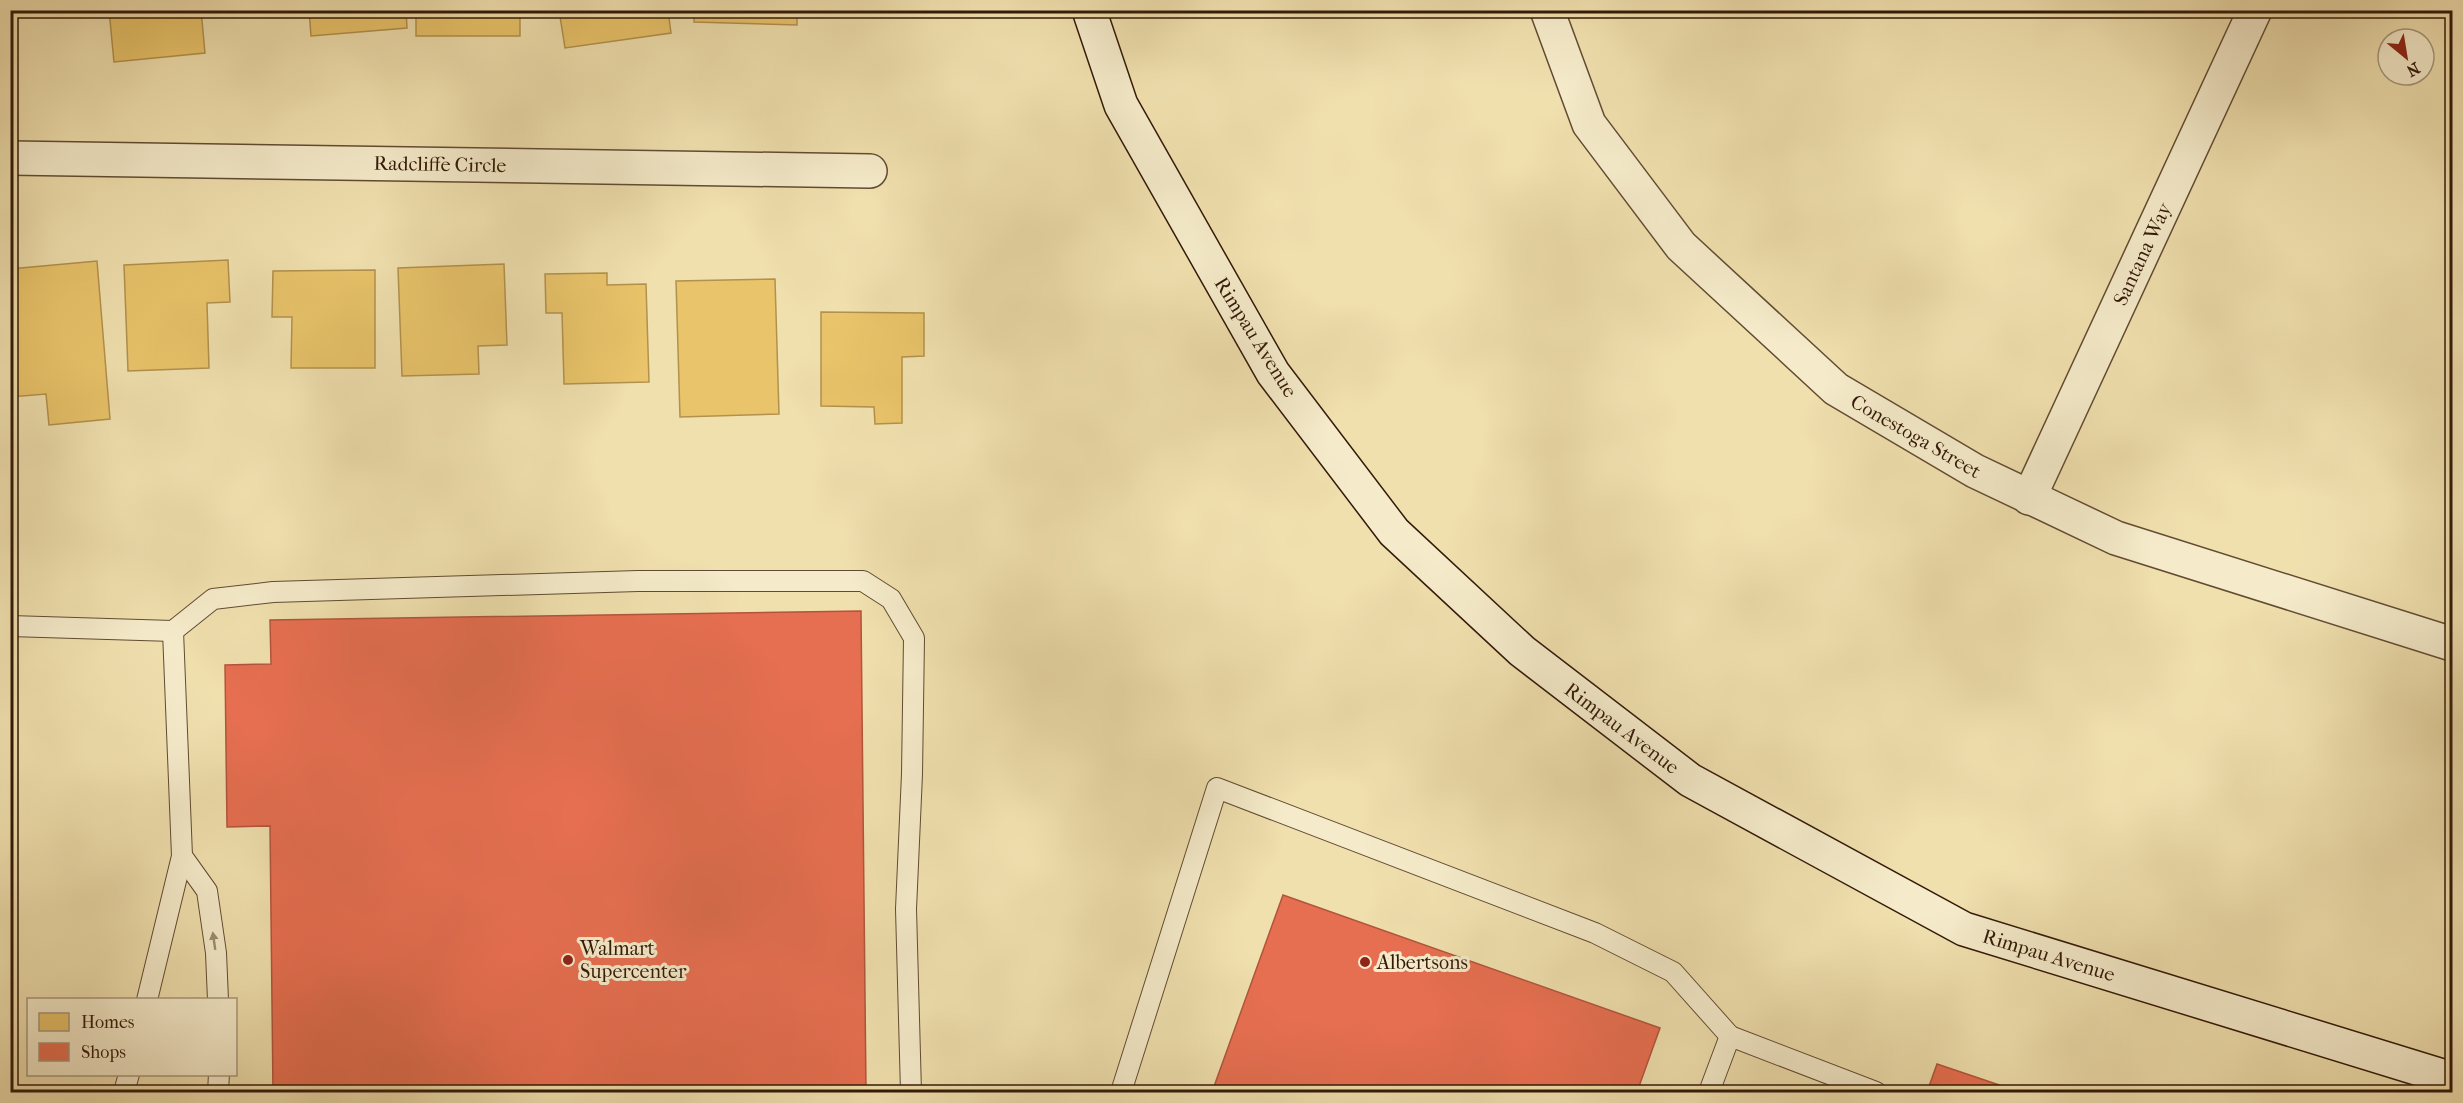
<svg xmlns="http://www.w3.org/2000/svg" width="2463" height="1103" font-family="'IM FELL French Canon',serif">
  <style>
    .homes { fill: #e9c46a; stroke: #b2914d; stroke-width: 1.5 }
    .shops { fill: #e76f51; stroke: #b1553b; stroke-width: 1.5 }
    .lines { fill: none; stroke-linecap: round; stroke-linejoin: round }
    .service-casing { stroke: #624b32; stroke-width: 22 }
    .minor-casing { stroke: #624b32; stroke-width: 36 }
    .secondary-casing { stroke: #331908; stroke-width: 36 }
    .service { stroke: #f5ebca; stroke-width: 20 }
    .minor { stroke: #f5ebca; stroke-width: 33 }
    .secondary { stroke: #f5ebca; stroke-width: 33 }
    .oneway { fill: #9e8c73 }
    .poi-dot { fill: #8f2418; stroke: #f5ebca; stroke-width: 2 }
    .labels { text-anchor: middle; stroke-width: 6; stroke-linejoin: round; paint-order: stroke }
    .street-label { font-size: 20px; fill: #331908; stroke: #f5ebca }
    .poi-label { font-size: 20px; fill: #331908; stroke: #f5ebca; text-anchor: start }
  </style>
  <rect width="100%" height="100%" fill="#f0e0ae"/>
  <filter id="stains"><feTurbulence type="fractalNoise" baseFrequency=".00333" numOctaves="4"/><feColorMatrix values="0 0 0 0 .2 0 0 0 0 .09 0 0 0 0 .02 0 0 0 .5 -.17"/></filter>
  <radialGradient id="worn" r=".72"><stop offset=".6" stop-color="#630" stop-opacity="0"/><stop offset="1" stop-color="#630" stop-opacity=".3"/></radialGradient>
  <g class="homes">
    <path d="M109,10H201L205,53L114,62Z"/>
    <path d="M309,10H406L407,28L311,36Z"/>
    <rect x="416" y="10" width="104" height="26"/>
    <path d="M559,10H668L671,33L565,48Z"/>
    <path d="M694,10H797V25L694,22Z"/>
    <path d="M228,260L230,302L207,303L209,368L128,371L124,265Z"/>
    <path d="M97,261L110,419L49,425L46,394L10,397V269Z"/>
    <path d="M504,264L507,345L478,346L479,374L402,376L398,268Z"/>
    <path d="M375,270V368H291L292,317H272L273,271Z"/>
    <path d="M607,273V285L646,284L649,382L564,384L562,313H546L545,274Z"/>
    <path d="M775,279L779,414L680,417L676,281Z"/>
    <path d="M821,312L924,313V356L902,357V423L875,424L874,407L821,406Z"/>
  </g>
  <g class="shops">
    <path d="M861,611L866,1092H273L270,826L227,827L225,665L271,664L270,620Z"/>
    <path d="M1283,895L1660,1028L1637,1092H1212Z"/>
    <path d="M1937,1064L2020,1092H1927Z"/>
  </g>
  <g class="lines">
    <g class="service-casing">
      <g id="service">
        <path d="M10,626L173,631L213,599L273,592L638,581H863L891,599L914,638L912,774L906,909L911,1092"/>
        <path d="M182,856L207,891L216,953L218,1000"/>
        <path d="M147,1000L182,856L173,631"/>
        <path d="M124,1092L129,1074"/>
        <path d="M218,1092L219,1074"/>
        <path d="M1121,1092L1217,788L1595,933L1673,972L1730,1036"/>
        <path d="M1709,1092L1730,1036L1876,1092"/>
      </g>
    </g>
    <g class="minor-casing">
      <g id="minor">
        <path d="M1547,10L1589,124L1681,246L1836,389L1975,471L2116,538L2452,644"/>
        <path d="M10,158L870,171"/>
        <path d="M2029,498L2255,10"/>
      </g>
    </g>
    <g class="secondary-casing">
      <path id="secondary" d="M1089,10L1121,105L1273,373L1394,532L1522,651L1690,780L1964,929L2452,1079"/>
    </g>
    <use href="#service" class="service"/>
    <use href="#minor" class="minor"/>
    <use href="#secondary" class="secondary"/>
  </g>
  <defs><path id="oneway-solid" d="M-6-.8H1V-3.2L6.5 0L1 3.2V.8H-6Z" transform="scale(1.5)"/></defs>
  <use class="oneway" href="#oneway-solid" transform="translate(214 941) rotate(-98)"/>
  <g class="poi-dot">
    <circle cx="568" cy="960" r="6"/>
    <circle cx="1365" cy="962" r="6"/>
  </g>
  <g class="labels">
    <g class="street-label">
      <text transform="translate(440 164) rotate(1)" y="7">Radcliffe Circle</text>
      <text transform="translate(2142 254) rotate(-65)" y="7">Santana Way</text>
      <text transform="translate(1256 337) rotate(58)" y="7">Rimpau Avenue</text>
      <text transform="translate(1916 436) rotate(30)" y="7">Conestoga Street</text>
      <text transform="translate(1622 728) rotate(37)" y="7">Rimpau Avenue</text>
      <text transform="translate(2049 955) rotate(17)" y="7">Rimpau Avenue</text>
    </g>
    <g class="poi-label">
      <text x="580" y="955">Walmart<tspan x="580" dy="23">Supercenter</tspan></text>
      <text x="1377" y="969">Albertsons</text>
    </g>
  </g>
  <rect width="2463" height="1103" fill="none" stroke="#f0e0ae" stroke-width="36"/>
  <rect x="12" y="12" width="2439" height="1079" fill="none" stroke="#331908" stroke-width="3"/>
  <rect x="18" y="18" width="2427" height="1067" fill="none" stroke="#331908" stroke-width="1.5"/>
  <rect x="27" y="998" width="210" height="78" fill="#f5ebca" stroke="#a7977c" stroke-width="1.5"/>
  <rect x="39" y="1013" width="30" height="18" fill="#e9c46a" stroke="#a7977c" stroke-width="1.5"/>
  <text x="81" y="1028" font-size="18" fill="#331908">Homes</text>
  <rect x="39" y="1043" width="30" height="18" fill="#e76f51" stroke="#a7977c" stroke-width="1.5"/>
  <text x="81" y="1058" font-size="18" fill="#331908">Shops</text>
  <g transform="translate(2406 57) rotate(150)"><circle r="28" fill="#f5ebca" stroke="#a7977c" stroke-width="1.5"/>
  <path d="M0-4.5L10 22L0 15L-10 22Z" fill="#8f2418"/>
  <text y="-9" font-size="16" font-weight="bold" text-anchor="middle" fill="#331908">N</text>
  </g>
  <rect width="100%" height="100%" filter="url(#stains)"/>
  <rect width="100%" height="100%" fill="url(#worn)"/>
</svg>
